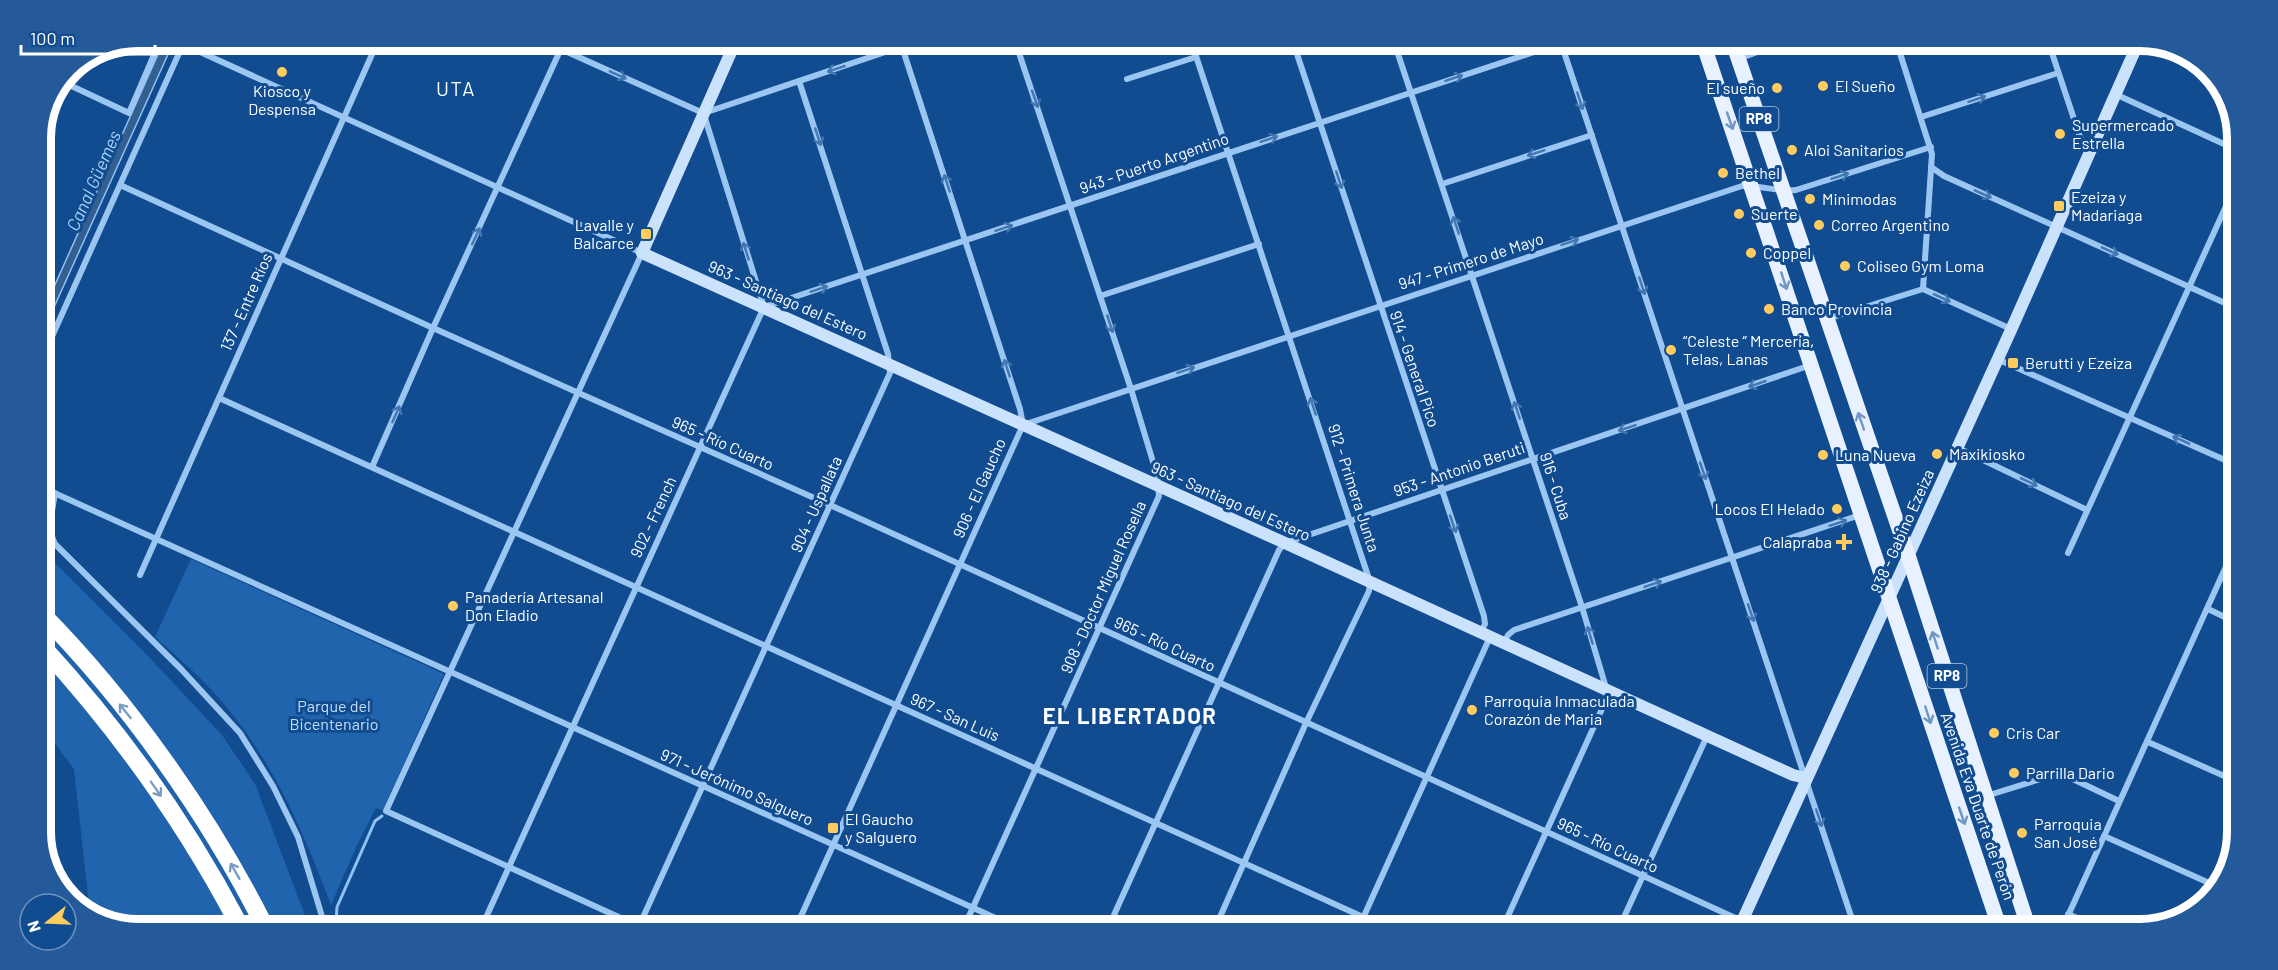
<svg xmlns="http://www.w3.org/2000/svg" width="2278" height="970" font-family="Barlow,sans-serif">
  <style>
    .green { fill: #2064ad }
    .water { fill: #335f91; stroke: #8ec1f6; stroke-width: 1.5 }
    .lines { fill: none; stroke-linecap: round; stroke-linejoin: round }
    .stream { stroke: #8ec1f6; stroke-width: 3 }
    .street { stroke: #9cc6f2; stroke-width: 6 }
    .secondary { stroke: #cbe2fc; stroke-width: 12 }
    .primary { stroke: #e7f1ff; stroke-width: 15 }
    .highway { stroke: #fff; stroke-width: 18 }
    .oneway { stroke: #4277b2 }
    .oneway2 { stroke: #7196c2 }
    .oneway3 { stroke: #7c9dc2 }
    .poi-dot { fill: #ffcc5d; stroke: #114c90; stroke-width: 2 }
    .labels { text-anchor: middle; stroke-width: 6; stroke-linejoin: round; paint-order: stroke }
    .shield { fill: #114c90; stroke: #b8c9de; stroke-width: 1.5 }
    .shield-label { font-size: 15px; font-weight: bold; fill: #fff }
    .poi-label { font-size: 16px; fill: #fff; stroke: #114c90; text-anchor: start }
    .street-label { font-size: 16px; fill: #fff; stroke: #114c90 }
    .park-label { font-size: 16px; fill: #c3dffd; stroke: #114c90 }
    .water-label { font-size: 18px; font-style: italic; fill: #a8d0f9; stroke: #114c90 }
    .quarter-label { font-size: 20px; letter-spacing: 1.5px; fill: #fff; stroke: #114c90 }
    .district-label { font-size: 22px; font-weight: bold; letter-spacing: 1.5px; fill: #fff; stroke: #114c90 }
    .rim { fill: none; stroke: #fff; stroke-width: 8 }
  </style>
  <rect width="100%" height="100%" fill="#114c90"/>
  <g class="green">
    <path d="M41,549L146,654L222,735L255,784L308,923L101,922L90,914L74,769L41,725Z"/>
    <path d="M191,559L444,674L383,810L376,808L358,843L331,905C302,828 273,760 218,697C199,675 176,656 155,637Z"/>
  </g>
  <path class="water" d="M164,41H174L41,336V316Z"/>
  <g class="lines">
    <path class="stream" d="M336,923L337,907L375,821L382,816"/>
    <g class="street">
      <path d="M176,41L642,253L386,811L634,924"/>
      <path d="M545,42L703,113"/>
      <path d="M1192,44L1370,582L1369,591L1306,723L1216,926"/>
      <path d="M1294,45L1484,616L1485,624L1481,632"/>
      <path d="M1395,45L1582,607L1607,691L1606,700L1503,927"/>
      <path d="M1562,46L1855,928"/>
      <path d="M1898,47L1932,154L1923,289"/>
      <path d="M2050,47L2080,137L2089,152"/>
      <path d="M1738,59L1774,46"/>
      <path d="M1127,79L1196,57"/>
      <path d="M63,82L129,113L160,41"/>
      <path d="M2115,94L2237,150"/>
      <path d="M707,112L912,43"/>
      <path d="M1921,117L2058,73"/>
      <path d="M1931,167L1944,176L2236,308"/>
      <path d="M1442,184L1592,135"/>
      <path d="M120,185L433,328L830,505L1742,921"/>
      <path d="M1100,296L1259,244"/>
      <path d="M764,307L1552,46"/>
      <path d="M1827,319L1923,289L2011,329"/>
      <path d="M1997,359L2234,464"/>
      <path d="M41,361L184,42"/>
      <path d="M219,398L1385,927"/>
      <path d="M1023,425L1742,186C1760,185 1777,192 1796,190L1931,147"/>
      <path d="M1958,448L2087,510"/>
      <path d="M372,467L433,328L564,42"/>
      <path d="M41,487L1011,925"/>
      <path d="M55,493L49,529L55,544L181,669L240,733L273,786L298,837L324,923"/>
      <path d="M2068,553L2237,182"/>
      <path d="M140,575L378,41"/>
      <path d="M2208,609L2233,621"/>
      <path d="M1504,643L1508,635L1514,630L1860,515"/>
      <path d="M2148,742L2231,779"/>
      <path d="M1986,796L2060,773L2119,801"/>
      <path d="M2104,836L2216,886"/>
      <path d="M2068,914L2103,929"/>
      <path d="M483,924L764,307L704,115"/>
      <path d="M640,924L890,373L888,354L799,81"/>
      <path d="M797,925L1023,425L1020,409L902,47"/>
      <path d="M965,925L1159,496L1157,475L1131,389L1016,44"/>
      <path d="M1109,926L1279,550L1285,543L1811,365"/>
      <path d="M1359,927L1490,637"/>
      <path d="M1619,928L1707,736"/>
      <path d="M2062,929L2233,551"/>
    </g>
    <g class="secondary">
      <path d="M735,43L642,253L1285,543L1793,775L1806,778"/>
      <path d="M1739,928L2011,330L2136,48"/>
    </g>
    <g class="primary">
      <path d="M1704,46L2000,929"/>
      <path d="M1734,46L1908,555L2029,929"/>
    </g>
    <g class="highway">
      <path d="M41,613C127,700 207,813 263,923"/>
      <path d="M41,645C118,729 185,822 238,923"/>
    </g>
  </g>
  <defs><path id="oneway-shaft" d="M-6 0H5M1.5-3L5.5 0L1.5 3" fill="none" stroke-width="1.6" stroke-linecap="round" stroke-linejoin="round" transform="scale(1.5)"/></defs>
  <g class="oneway">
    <use href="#oneway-shaft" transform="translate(836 69) rotate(161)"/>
    <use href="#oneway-shaft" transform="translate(618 75) rotate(24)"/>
    <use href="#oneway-shaft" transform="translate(1454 78) rotate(-18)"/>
    <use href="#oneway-shaft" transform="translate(1035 99) rotate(71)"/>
    <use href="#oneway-shaft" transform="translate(1977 99) rotate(-18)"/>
    <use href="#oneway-shaft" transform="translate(1580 101) rotate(72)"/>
    <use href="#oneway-shaft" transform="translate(818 137) rotate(72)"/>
    <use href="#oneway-shaft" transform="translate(1269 139) rotate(-18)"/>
    <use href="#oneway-shaft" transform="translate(1536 153) rotate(162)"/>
    <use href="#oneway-shaft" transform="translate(1840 176) rotate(-18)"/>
    <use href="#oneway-shaft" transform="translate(1339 180) rotate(72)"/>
    <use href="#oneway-shaft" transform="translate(947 183) rotate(-108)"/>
    <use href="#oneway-shaft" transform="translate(1983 194) rotate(24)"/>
    <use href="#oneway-shaft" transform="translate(1456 225) rotate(-108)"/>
    <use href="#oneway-shaft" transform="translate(1004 228) rotate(-18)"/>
    <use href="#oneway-shaft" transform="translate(476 236) rotate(-65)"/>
    <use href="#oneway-shaft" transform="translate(1570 242) rotate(-19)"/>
    <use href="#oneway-shaft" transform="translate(746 251) rotate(-107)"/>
    <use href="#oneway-shaft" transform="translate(2110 251) rotate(24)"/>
    <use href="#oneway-shaft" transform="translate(1642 286) rotate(72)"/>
    <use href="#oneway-shaft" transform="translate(819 289) rotate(-18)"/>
    <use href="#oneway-shaft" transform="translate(1942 298) rotate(25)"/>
    <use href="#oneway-shaft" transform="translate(1110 324) rotate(72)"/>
    <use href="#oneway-shaft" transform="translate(1007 368) rotate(-108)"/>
    <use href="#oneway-shaft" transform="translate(1186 370) rotate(-18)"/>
    <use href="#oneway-shaft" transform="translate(1757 384) rotate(161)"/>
    <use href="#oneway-shaft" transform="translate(1313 406) rotate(-108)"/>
    <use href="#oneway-shaft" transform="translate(1517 410) rotate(-108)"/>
    <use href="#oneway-shaft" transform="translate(396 414) rotate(-66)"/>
    <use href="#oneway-shaft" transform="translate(1627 428) rotate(162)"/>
    <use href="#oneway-shaft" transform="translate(2181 440) rotate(-156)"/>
    <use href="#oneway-shaft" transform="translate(1703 471) rotate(71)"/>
    <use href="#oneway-shaft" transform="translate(2029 482) rotate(25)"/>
    <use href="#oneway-shaft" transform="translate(1838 523) rotate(-18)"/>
    <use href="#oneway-shaft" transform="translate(1453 524) rotate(71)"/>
    <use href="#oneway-shaft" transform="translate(1653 584) rotate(-18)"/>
    <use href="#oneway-shaft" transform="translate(1751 613) rotate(71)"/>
    <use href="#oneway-shaft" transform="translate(1590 635) rotate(-107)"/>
    <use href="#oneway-shaft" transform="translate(1819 818) rotate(72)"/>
  </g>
  <g class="oneway2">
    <use href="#oneway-shaft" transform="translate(1730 121) rotate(71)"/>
    <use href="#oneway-shaft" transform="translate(1784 281) rotate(72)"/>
    <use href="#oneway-shaft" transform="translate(1861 421) rotate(-109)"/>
    <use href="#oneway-shaft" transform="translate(1935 640) rotate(-108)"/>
    <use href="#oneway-shaft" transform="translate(1928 715) rotate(72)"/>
    <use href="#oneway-shaft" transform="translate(1962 816) rotate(71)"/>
  </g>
  <g class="oneway3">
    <use href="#oneway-shaft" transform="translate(125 711) rotate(-129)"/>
    <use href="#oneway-shaft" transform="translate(156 789) rotate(55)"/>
    <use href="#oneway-shaft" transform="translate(235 871) rotate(-120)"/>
  </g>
  <g class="poi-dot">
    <circle cx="282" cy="72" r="6"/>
    <circle cx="1823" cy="86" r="6"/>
    <circle cx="1777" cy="88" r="6"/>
    <circle cx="2060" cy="134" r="6"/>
    <circle cx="1792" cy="150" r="6"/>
    <circle cx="1723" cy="173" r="6"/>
    <circle cx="1810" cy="199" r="6"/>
    <rect x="2053" y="200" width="12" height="12" rx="3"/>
    <circle cx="1739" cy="214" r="6"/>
    <circle cx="1819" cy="225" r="6"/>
    <rect x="640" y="228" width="12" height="12" rx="3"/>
    <circle cx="1751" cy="253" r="6"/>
    <circle cx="1845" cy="266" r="6"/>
    <circle cx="1769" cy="309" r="6"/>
    <circle cx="1671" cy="350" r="6"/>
    <rect x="2007" y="357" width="12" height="12" rx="3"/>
    <circle cx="1937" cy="454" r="6"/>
    <circle cx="1823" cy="455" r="6"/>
    <circle cx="1837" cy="509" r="6"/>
    <path d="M1841 533h6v6h6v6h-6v6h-6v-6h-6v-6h6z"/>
    <circle cx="453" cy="606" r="6"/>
    <circle cx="1472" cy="710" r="6"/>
    <circle cx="1994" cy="733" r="6"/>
    <circle cx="2014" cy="773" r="6"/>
    <rect x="827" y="822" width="12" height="12" rx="3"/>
    <circle cx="2022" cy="833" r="6"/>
  </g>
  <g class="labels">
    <g class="shield">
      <rect x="1739.5" y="107" width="39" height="24" rx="4.5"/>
      <rect x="1927.5" y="664" width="39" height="24" rx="4.5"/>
    </g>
    <g class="shield-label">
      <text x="1759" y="124">RP8</text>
      <text x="1947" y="681">RP8</text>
    </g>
    <g class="poi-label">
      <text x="1835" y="92">El Sueño</text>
      <text x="1765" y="94" text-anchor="end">El sueño</text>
      <text x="282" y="97" text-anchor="middle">Kiosco y<tspan x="282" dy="18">Despensa</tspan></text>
      <text x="2072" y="131">Supermercado<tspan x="2072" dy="18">Estrella</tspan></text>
      <text x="1804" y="156">Aloi Sanitarios</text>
      <text x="1735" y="179">Bethel</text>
      <text x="2071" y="203">Ezeiza y<tspan x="2071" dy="18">Madariaga</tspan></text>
      <text x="1822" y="205">Minimodas</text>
      <text x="1751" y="220">Suerte</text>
      <text x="634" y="231" text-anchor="end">Lavalle y<tspan x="634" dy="18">Balcarce</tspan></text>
      <text x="1831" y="231">Correo Argentino</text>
      <text x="1763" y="259">Coppel</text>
      <text x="1857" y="272">Coliseo Gym Loma</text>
      <text x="1781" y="315">Banco Provincia</text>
      <text x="1683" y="347">“Celeste “ Mercería,<tspan x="1683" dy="18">Telas, Lanas</tspan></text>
      <text x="2025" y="369">Berutti y Ezeiza</text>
      <text x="1949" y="460">Maxikiosko</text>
      <text x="1835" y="461">Luna Nueva</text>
      <text x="1825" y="515" text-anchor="end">Locos El Helado</text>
      <text x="1832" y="548" text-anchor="end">Calapraba</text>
      <text x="465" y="603">Panadería Artesanal<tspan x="465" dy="18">Don Eladio</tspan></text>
      <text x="1484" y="707">Parroquia Inmaculada<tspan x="1484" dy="18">Corazón de Maria</tspan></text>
      <text x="2006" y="739">Cris Car</text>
      <text x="2026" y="779">Parrilla Dario</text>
      <text x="845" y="825">El Gaucho<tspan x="845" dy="18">y Salguero</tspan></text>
      <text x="2034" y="830">Parroquia<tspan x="2034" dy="18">San José</tspan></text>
    </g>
    <g class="street-label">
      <text transform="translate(1154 163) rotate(-19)" y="6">943 - Puerto Argentino</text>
      <text transform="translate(1471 261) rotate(-18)" y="6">947 - Primero de Mayo</text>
      <text transform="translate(788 300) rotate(24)" y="6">963 - Santiago del Estero</text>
      <text transform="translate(246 302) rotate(-66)" y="6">137 - Entre Ríos</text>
      <text transform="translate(1415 369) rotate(71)" y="6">914 - General Pico</text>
      <text transform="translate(723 443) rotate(24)" y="6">965 - Río Cuarto</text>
      <text transform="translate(1459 469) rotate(-19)" y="6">953 - Antonio Beruti</text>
      <text transform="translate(1556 486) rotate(72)" y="6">916 - Cuba</text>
      <text transform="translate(979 488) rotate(-66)" y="6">906 - El Gaucho</text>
      <text transform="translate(1354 488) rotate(72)" y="6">912 - Primera Junta</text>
      <text transform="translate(1231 501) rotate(24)" y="6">963 - Santiago del Estero</text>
      <text transform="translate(816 504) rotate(-66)" y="6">904 - Uspallata</text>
      <text transform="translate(653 517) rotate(-65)" y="6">902 - French</text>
      <text transform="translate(1902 531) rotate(-66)" y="6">938 - Gabino Ezeiza</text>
      <text transform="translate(1103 587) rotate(-66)" y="6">908 - Doctor Miguel Rosella</text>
      <text transform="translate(1165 644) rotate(25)" y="6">965 - Río Cuarto</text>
      <text transform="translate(955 717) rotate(24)" y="6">967 - San Luis</text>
      <text transform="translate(737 787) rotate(24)" y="6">971 - Jerónimo Salguero</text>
      <text transform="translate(1978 806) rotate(71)" y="6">Avenida Eva Duarte de Perón</text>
      <text transform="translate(1608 845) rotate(25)" y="6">965 - Río Cuarto</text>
    </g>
    <g class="park-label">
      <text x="334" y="712">Parque del<tspan x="334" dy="18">Bicentenario</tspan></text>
    </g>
    <g class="water-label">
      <text transform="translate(94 181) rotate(-66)" y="6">Canal Güemes</text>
    </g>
    <g class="quarter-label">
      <text x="456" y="96">UTA</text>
    </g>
    <g class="district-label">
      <text x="1130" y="724">EL LIBERTADOR</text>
    </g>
  </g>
  <path d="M0 0H2278V970H0ZM138 51H2140A87 87 0 0 1 2227 138V832A87 87 0 0 1 2140 919H138A87 87 0 0 1 51 832V138A87 87 0 0 1 138 51Z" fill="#245a99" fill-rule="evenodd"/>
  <path class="rim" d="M138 51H2140A87 87 0 0 1 2227 138V832A87 87 0 0 1 2140 919H138A87 87 0 0 1 51 832V138A87 87 0 0 1 138 51Z"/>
  <g transform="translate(48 922) rotate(252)"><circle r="28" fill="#114c90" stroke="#7094bc" stroke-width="1.5"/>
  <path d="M0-4.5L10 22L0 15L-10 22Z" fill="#ffcc5d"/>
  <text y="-9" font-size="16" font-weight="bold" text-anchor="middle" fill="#ffffff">N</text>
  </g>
  <path d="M21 45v9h134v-9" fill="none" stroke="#ffffff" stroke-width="3"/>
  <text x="30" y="45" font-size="18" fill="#ffffff" stroke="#114c90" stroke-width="4.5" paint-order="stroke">100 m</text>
</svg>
